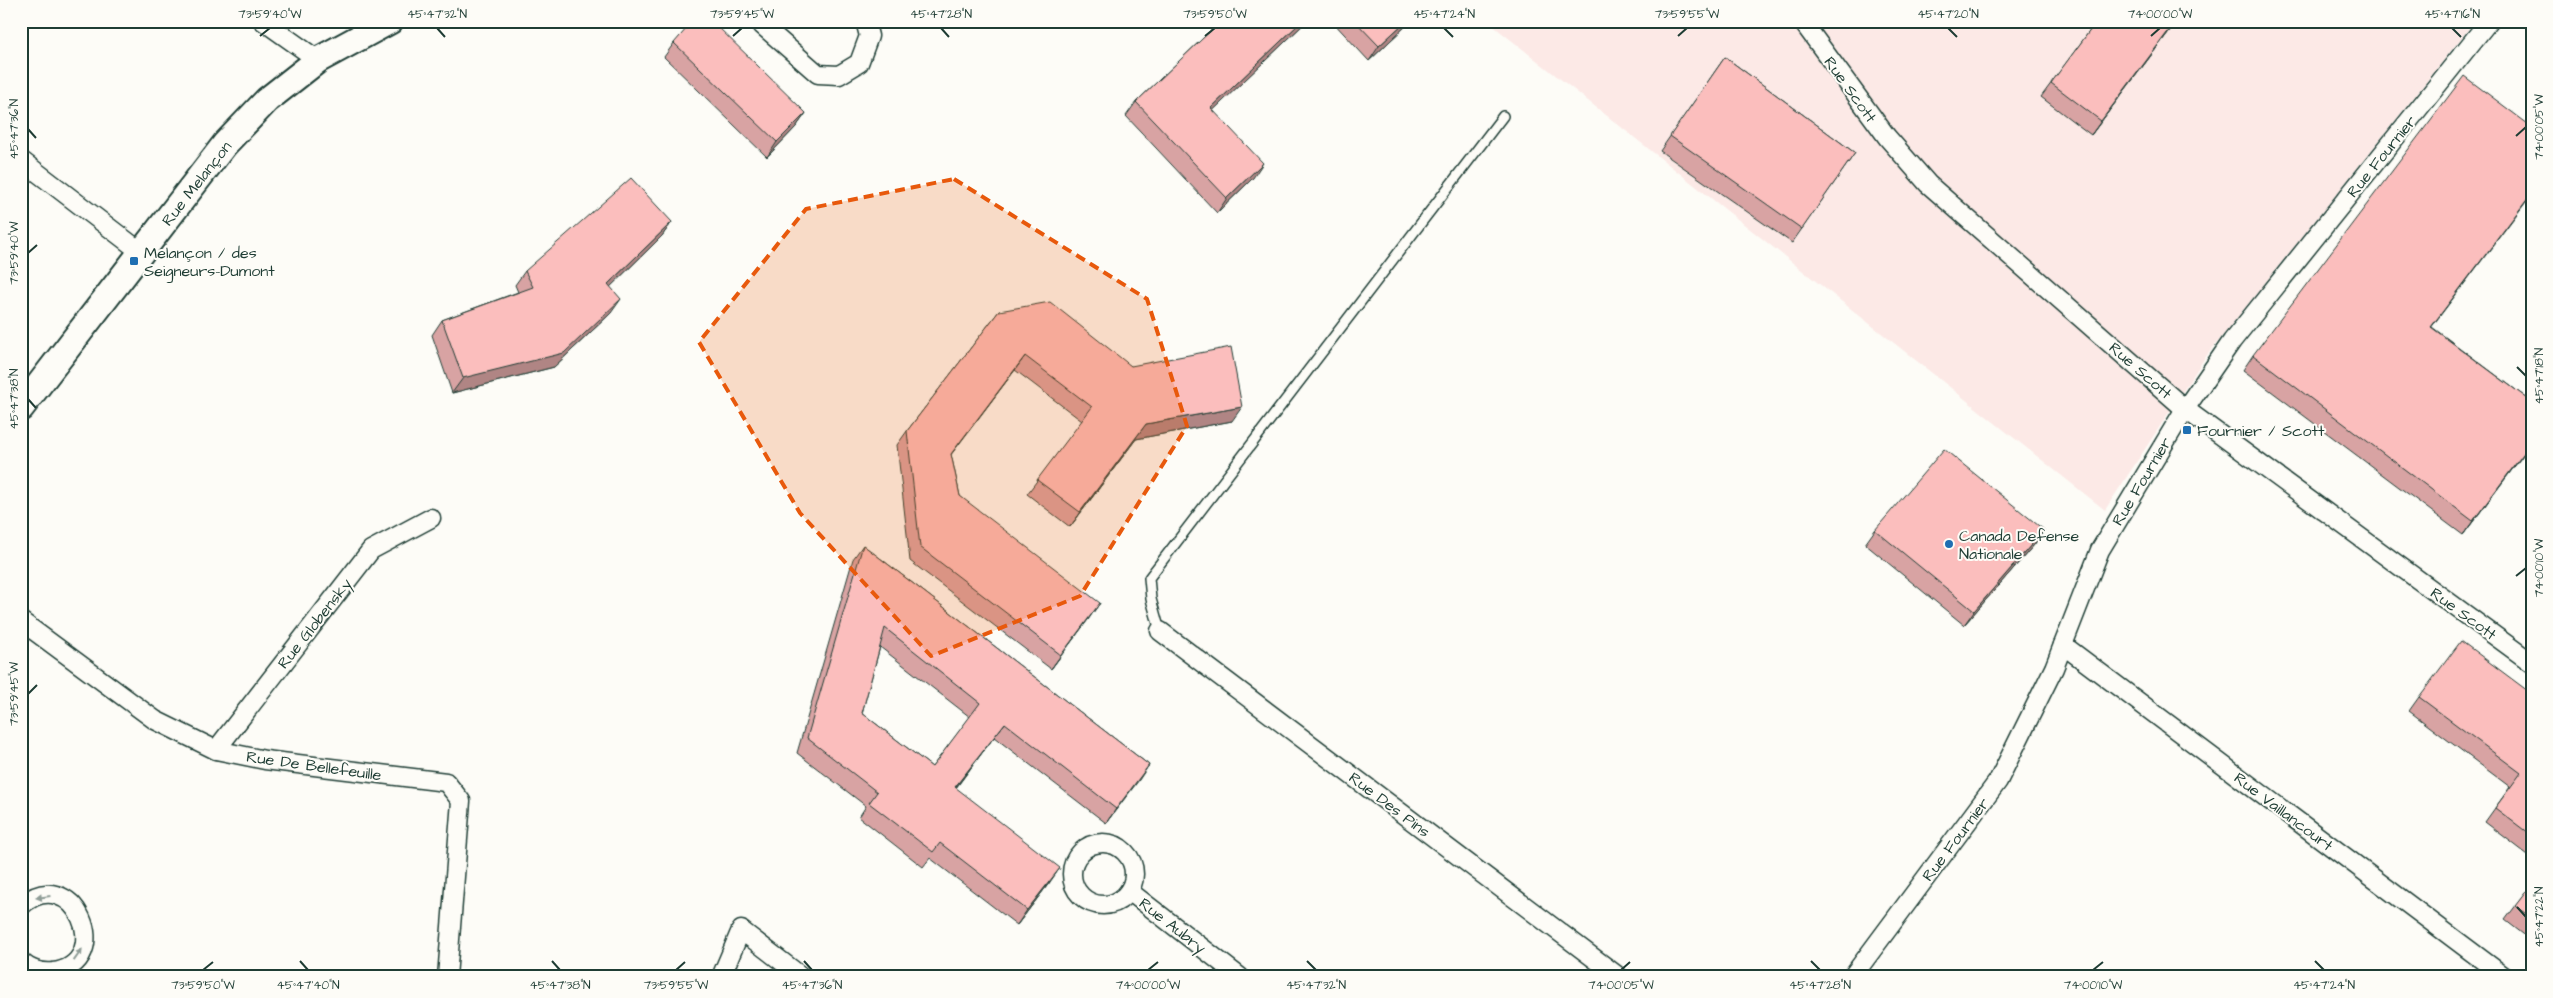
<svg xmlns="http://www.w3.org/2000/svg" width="2553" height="998" font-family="'Architects Daughter',sans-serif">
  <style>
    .built { fill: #fce9e6 }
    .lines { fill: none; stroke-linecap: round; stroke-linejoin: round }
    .lane-casing { stroke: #1f3d34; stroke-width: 12 }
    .street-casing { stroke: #1f3d34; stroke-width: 21 }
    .secondary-casing { stroke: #1f3d34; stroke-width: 29 }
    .lane { stroke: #fdfcf7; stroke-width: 9 }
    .street { stroke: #fdfcf7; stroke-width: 18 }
    .secondary { stroke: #fdfcf7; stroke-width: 25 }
    .wall { fill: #d8a3a3; stroke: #1f3d34; fill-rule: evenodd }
    .shaded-wall { fill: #b08584; stroke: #1f3d34 }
    .building { fill: #fbbebd; stroke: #1f3d34; fill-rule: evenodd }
    .oneway { fill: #8e9c96 }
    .marked { fill: #e8590c; fill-opacity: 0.2; stroke: #e8590c; stroke-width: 4; stroke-dasharray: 10 6; stroke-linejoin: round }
    .ticks { fill: none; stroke: #1f3d34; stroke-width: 2 }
    .poi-dot { fill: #1f6fb2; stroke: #fdfcf7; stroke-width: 2 }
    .labels { text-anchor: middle; stroke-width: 4; stroke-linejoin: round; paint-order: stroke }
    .street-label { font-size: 16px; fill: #1f3d34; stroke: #fdfcf7 }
    .poi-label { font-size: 16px; fill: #1f3d34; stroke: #fdfcf7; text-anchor: start }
    .neatline { fill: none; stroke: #1f3d34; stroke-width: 2 }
    .ticks-label { font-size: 12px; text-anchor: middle; fill: #1f3d34 }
  </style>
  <rect width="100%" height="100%" fill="#fdfcf7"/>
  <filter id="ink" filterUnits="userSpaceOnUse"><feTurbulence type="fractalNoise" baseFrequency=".02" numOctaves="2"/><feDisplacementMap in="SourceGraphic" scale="10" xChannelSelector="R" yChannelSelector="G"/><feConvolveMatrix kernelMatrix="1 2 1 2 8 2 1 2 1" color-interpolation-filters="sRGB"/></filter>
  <g filter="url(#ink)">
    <path class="built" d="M1487,21H2475L2204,359L2105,510Z"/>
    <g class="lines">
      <g class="lane-casing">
        <path id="lane" d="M1160,631L1151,599L1149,578L1503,116"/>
      </g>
      <g class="street-casing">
        <g id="street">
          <path d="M263,21L318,60"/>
          <path d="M761,21L762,25L818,74L839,75L859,63L869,36L865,21"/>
          <path d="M1802,21L1887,137L1928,184L2185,409L2532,663"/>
          <path d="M21,160L141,252"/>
          <path d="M21,621L155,720L216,750L265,760L446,782L461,801L447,977"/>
          <path d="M1160,631L1619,977"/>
          <path d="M2063,645L2505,977"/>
          <path d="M216,750L371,550L431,518"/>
          <circle cx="1103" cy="874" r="31"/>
          <path d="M1129,891L1240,977"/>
          <path d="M21,906C73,859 118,963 53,972C42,973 29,970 21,961"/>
          <path d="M721,977L741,930L802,977"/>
          <path d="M1852,977L1998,781L2054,668L2100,550L2185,409L2232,341L2489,21"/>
        </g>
      </g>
      <g class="secondary-casing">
        <path id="secondary" d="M21,408L225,144L267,100L318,60L390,21"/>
      </g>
      <use href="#lane" class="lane"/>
      <use href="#street" class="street"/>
      <use href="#secondary" class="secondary"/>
    </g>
    <g class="wall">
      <path d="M1221,21H1307L1213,110L1253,178L1217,213L1126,116L1136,102Z"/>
      <path d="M1332,21H1411L1369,61Z"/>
      <path d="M2097,21H2177L2091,135L2041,97Z"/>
      <path d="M674,43L806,113L796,127L767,157L664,57Z"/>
      <path d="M1725,57L1855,153L1792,243L1660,151Z"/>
      <path d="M672,222L662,236L610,287L611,313L554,367L452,393L432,335L442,320L518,292L515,285L525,271Z"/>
      <path d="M999,311L1131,366L1232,421L1136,439L1070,527L1027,494L1082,421L1015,370L951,454L960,496L1090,617L1051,669L910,561L897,445L907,431Z"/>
      <path d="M2432,327L2532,402V443L2463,535L2243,370L2253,355Z"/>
      <path d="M1875,530H2044L2034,545L1964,625L1865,544Z"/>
      <path d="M863,545L1149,765L1106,823L994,737L956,788L1050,882L1017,925L930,858L923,867L859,817L866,806L797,753L853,559ZM880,647L970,717L932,767L862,713Z"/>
      <path d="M2532,694V858L2485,822L2510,787L2409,711L2419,697Z"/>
      <path d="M2532,884V941L2505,920Z"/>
    </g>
    <g class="shaded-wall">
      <path d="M1302,21H1307L1201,122L1211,108Z"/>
      <path d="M1406,21H1411L1369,61L1379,46Z"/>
      <path d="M2176,21H2177L2091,135L2101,121Z"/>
      <path d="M806,113L796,127L767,157L777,142Z"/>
      <path d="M1263,163L1253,178L1217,213L1227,198Z"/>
      <path d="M2532,193V194L2421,341L2431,327Z"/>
      <path d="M672,222L662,236L598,299L608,284Z"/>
      <path d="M621,299L611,313L554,367L452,393L463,378Z"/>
      <path d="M1025,356L1015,370L941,468L951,454Z"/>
      <path d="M1242,407L1232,421L1136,439L1070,527L1146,424Z"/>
      <path d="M2532,442V443L2463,535L2473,521Z"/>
      <path d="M2044,530L2034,545L1964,625L1974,611Z"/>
      <path d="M1100,603L1090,617L1051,669L1061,655Z"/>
      <path d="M1005,723L994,737L945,802L955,787Z"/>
      <path d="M1149,765L1139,780L1106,823L1116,809Z"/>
      <path d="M1060,868L1050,882L1017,925L1027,910Z"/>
    </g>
    <g class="building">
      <path d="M693,21H712L806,113L777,142L674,43Z"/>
      <path d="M1221,21H1302L1211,108L1263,163L1227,198L1136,102Z"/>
      <path d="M1355,21H1406L1379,46Z"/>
      <path d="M2097,21H2176L2101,121L2051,83Z"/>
      <path d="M1725,57L1855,153L1802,229L1670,136Z"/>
      <path d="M2464,76L2532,127V193L2431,327L2532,402V442L2473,521L2253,355Z"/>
      <path d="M631,178L672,222L608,284L621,299L564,353L463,378L442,320L533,287L525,271Z"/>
      <path d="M1050,302L1131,366L1231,347L1242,407L1146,424L1080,512L1037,480L1092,407L1025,356L951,454L960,496L1100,603L1061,655L920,547L907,431L999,311Z"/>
      <path d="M1944,449L2044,530L1974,611L1875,530Z"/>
      <path d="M863,545L1149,765L1116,809L1005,723L955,787L1060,868L1027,910L940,843L933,852L869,803L877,792L807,738ZM885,628L980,703L932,767L862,713Z"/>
      <path d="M2461,641L2532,694V836L2495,808L2521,773L2419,697Z"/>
      <path d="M2532,884V918L2515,906Z"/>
    </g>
    <defs><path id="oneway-solid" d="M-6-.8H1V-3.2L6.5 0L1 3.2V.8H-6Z" transform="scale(1.25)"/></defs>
    <g class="oneway">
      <use href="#oneway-solid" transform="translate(43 897) rotate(173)"/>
      <use href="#oneway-solid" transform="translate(78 955) rotate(-55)"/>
    </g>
  </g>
  <path class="marked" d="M954,179L1147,299L1187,426L1080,596L931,656L800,513L699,342L806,209Z"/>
  <path class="ticks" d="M437,28L445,37M941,28L949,37M1444,28L1453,37M1948,28L1957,37M2452,28L2461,37M260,36L270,28M733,36L742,28M1205,36L1215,28M1678,36L1687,28M2151,36L2160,28M28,129L36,138M2516,136L2526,127M28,253L37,245M2517,367L2526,376M28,399L36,408M2516,576L2526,568M28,694L37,685M2517,907L2526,917M300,961L308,970M552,961L560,970M804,961L812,970M1307,961L1316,970M1811,961L1820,970M2315,961L2324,970M203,970L213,962M676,970L685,962M1148,970L1158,962M1621,970L1630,962M2093,970L2103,962"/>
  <g class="poi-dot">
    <rect x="129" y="256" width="10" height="10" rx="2.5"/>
    <rect x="2182" y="425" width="10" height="10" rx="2.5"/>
    <circle cx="1949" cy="544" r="5"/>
  </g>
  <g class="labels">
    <g class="street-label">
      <text transform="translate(1851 89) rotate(54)" y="6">Rue Scott</text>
      <text transform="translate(2381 156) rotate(-51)" y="6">Rue Fournier</text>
      <text transform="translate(196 183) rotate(-52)" y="6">Rue Melançon</text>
      <text transform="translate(2141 370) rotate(41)" y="6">Rue Scott</text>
      <text transform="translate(2141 481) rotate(-59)" y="6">Rue Fournier</text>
      <text transform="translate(2464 613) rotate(36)" y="6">Rue Scott</text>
      <text transform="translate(314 623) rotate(-52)" y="6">Rue Globensky</text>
      <text transform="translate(314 765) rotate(8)" y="6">Rue De Bellefeuille</text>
      <text transform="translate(1390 804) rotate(37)" y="6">Rue Des Pins</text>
      <text transform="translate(2284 811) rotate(37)" y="6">Rue Vaillancourt</text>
      <text transform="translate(1955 839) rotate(-53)" y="6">Rue Fournier</text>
      <text transform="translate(1173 925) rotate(38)" y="6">Rue Aubry</text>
    </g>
    <g class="poi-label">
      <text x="144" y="258">Melançon / des<tspan x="144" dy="18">Seigneurs-Dumont</tspan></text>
      <text x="2197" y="436">Fournier / Scott</text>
      <text x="1959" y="541">Canada Defense<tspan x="1959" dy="18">Nationale</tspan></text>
    </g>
  </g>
  <rect width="2553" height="998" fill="none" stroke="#fdfcf7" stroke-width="55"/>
  <rect x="28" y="28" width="2498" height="942" class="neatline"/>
  <g class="ticks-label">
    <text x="270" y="18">73°59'40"W</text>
    <text x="437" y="18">45°47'32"N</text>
    <text x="742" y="18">73°59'45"W</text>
    <text x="941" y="18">45°47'28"N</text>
    <text x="1215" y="18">73°59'50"W</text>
    <text x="1444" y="18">45°47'24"N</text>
    <text x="1687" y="18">73°59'55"W</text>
    <text x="1948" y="18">45°47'20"N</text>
    <text x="2160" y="18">74°00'00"W</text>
    <text x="2452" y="18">45°47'16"N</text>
    <text transform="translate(2539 127) rotate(-90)" y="4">74°00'05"W</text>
    <text transform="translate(14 129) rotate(-90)" y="4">45°47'36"N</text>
    <text transform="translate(14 253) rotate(-90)" y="4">73°59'40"W</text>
    <text transform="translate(2539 376) rotate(-90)" y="4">45°47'18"N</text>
    <text transform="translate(14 399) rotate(-90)" y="4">45°47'38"N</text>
    <text transform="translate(2539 568) rotate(-90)" y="4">74°00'10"W</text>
    <text transform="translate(14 694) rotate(-90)" y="4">73°59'45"W</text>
    <text transform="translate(2539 917) rotate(-90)" y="4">45°47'22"N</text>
    <text x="203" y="989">73°59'50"W</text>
    <text x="308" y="989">45°47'40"N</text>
    <text x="560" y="989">45°47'38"N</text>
    <text x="676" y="989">73°59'55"W</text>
    <text x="812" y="989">45°47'36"N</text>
    <text x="1148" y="989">74°00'00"W</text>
    <text x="1316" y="989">45°47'32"N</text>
    <text x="1621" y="989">74°00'05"W</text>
    <text x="1820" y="989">45°47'28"N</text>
    <text x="2093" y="989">74°00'10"W</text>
    <text x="2324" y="989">45°47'24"N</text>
  </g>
</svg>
